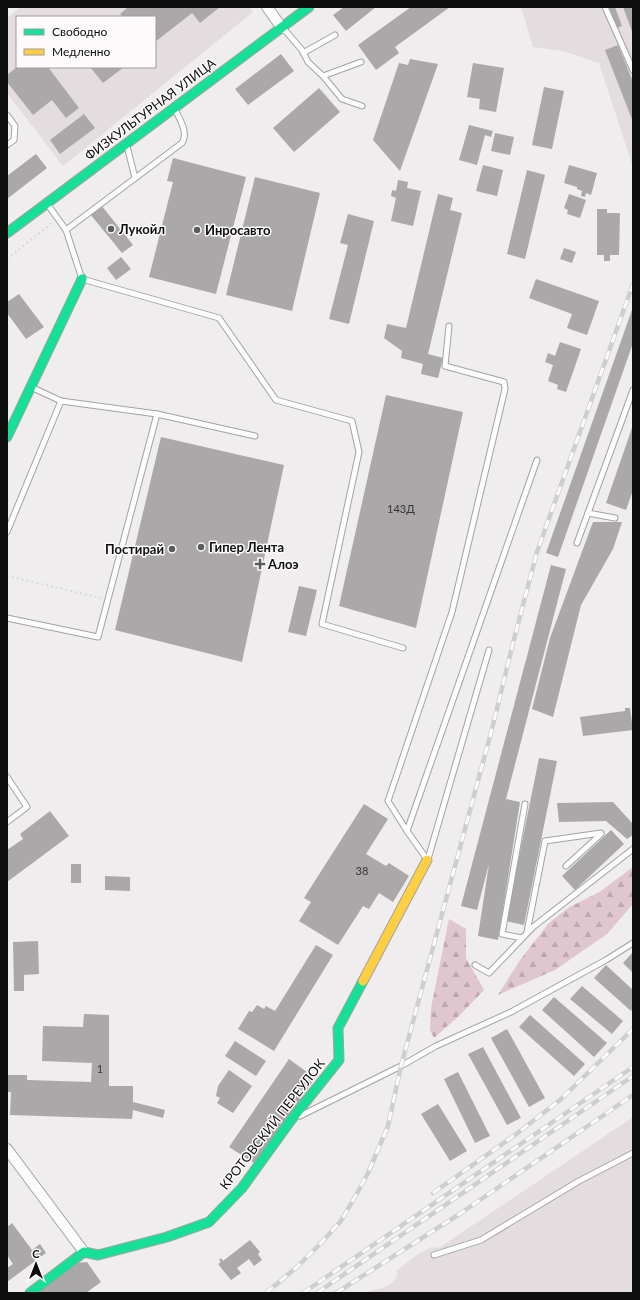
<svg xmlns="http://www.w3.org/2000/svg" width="640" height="1300" font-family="Lato,sans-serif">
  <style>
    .built { fill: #e4dddf; fill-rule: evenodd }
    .forest { fill: url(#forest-firs) }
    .building { fill: #aaa8a9 }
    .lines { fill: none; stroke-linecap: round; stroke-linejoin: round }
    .lane-casing { stroke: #a4a2a3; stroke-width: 7 }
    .street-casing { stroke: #a4a2a3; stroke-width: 12 }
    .fast-casing { stroke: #a4a2a3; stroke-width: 11 }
    .slow-casing { stroke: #a4a2a3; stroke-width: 11 }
    .path { stroke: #dad9da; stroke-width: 2; stroke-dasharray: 2 3; stroke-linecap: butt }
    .lane { stroke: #fdfcfc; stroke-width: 5 }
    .street { stroke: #fdfcfc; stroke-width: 10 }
    .fast { stroke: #16e098; stroke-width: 9 }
    .slow { stroke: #ffcf43; stroke-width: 9 }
    .rail-casing { stroke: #cfcecf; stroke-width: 4.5 }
    .rail { stroke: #fdfafb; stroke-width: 3; stroke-dasharray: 9; stroke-linecap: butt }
    .poi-dot { fill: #5d5c5c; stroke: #fdfafb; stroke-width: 1.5 }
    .labels { text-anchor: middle; stroke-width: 3; stroke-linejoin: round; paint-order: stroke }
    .number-label { font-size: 11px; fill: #363435 }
    .street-label { font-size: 13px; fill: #0f0e0e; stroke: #fdfafb }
    .poi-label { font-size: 13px; font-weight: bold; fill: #0f0e0e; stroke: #fdfafb; text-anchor: start }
  </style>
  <defs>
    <pattern id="forest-firs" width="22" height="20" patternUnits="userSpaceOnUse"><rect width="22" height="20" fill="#dfc6cf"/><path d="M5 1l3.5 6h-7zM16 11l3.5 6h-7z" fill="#bea9b1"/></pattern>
  </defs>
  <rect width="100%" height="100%" fill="#efedee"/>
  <g class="built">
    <path d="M21,7H250L253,12L63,166L7,93V18ZM17,17H155V67H17Z"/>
    <path d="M521,7H633V167L599,63L563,51L533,47Z"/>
    <path d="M633,1117V1293H521L495,1292L458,1293H361L383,1288L393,1283L398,1274L396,1271L418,1254L431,1247L439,1248Z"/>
  </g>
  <g class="forest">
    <path d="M633,867V904L607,934L555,970L498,995L520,960L549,923L568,908L601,891Z"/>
    <path d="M449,919L466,929V958L484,990L461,1014L434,1038L430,1030L431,1008Z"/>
  </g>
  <g class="building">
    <path d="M126,7H220L200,23L192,13L155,42V17H123L120,14L127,8Z"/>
    <path d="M344,7H376L346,31L333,15Z"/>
    <path d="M411,7H450L395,47L399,53L376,70L358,45Z"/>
    <path d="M603,7H615L622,26L612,30Z"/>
    <path d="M623,7H633V34Z"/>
    <path d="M618,45L633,82V122L605,50Z"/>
    <path d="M281,54L294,71L248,105L235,89Z"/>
    <path d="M410,59L438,64L400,171L373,140L399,63L408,65Z"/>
    <path d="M473,63L504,68L496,112L479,109L480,99L467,97Z"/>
    <path d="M17,67H48L79,108L66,118L52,100L33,115L7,82V75Z"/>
    <path d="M90,67H124L103,83Z"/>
    <path d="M544,87L564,91L552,149L532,145Z"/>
    <path d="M319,88L340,112L294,152L273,128Z"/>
    <path d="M84,114L95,128L60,154L50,140Z"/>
    <path d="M469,125L493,131L491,137L485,135L477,165L459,160Z"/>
    <path d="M495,133L514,137L510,155L491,151Z"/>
    <path d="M36,154L47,168L7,199V176Z"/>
    <path d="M173,158L246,177L216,294L149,277L173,182L167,181Z"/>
    <path d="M483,165L503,170L497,196L476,191Z"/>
    <path d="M569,165L597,173L591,195L586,193L585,197L581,196L582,191L577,189V187L564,183Z"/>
    <path d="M527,170L545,175L525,259L507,254Z"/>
    <path d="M255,177L320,193L292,311L226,295Z"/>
    <path d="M398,180L408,182L407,188L421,191L413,226L391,221L396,198L391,196L392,190L396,191Z"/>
    <path d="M438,194L453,198L450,210L462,213L428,354L443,358L438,378L421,374L423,364L401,358L402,351L384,338L387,324L406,328Z"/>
    <path d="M569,194L586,200L580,218L567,214L568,210L564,208Z"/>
    <path d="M101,205L133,245L122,253L90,214Z"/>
    <path d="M597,209H607V213H620L619,255H610V261H604V255H597Z"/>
    <path d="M348,214L374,221L349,324L329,319L348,245L340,243Z"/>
    <path d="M564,248L576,252L572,263L560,259Z"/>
    <path d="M121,257L131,269L116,280L107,268Z"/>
    <path d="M536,279L599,301L587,335L567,328L572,314L529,298Z"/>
    <path d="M19,294L44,327L26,339L7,313V302Z"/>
    <path d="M633,307V343L558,557L546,553Z"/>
    <path d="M560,342L581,349L566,392L557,389L558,385L548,381L553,365L545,362L548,353L555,356Z"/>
    <path d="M386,395L463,412L416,628L339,606Z"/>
    <path d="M633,425V490L626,510L606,503Z"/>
    <path d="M161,437L284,465L242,662L115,630Z"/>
    <path d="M593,522H622L613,549L581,605L553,717L532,709L550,638Z"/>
    <path d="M551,565L566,569L506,799L520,802L498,940L478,936L489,864L477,910L461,906Z"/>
    <path d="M299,586L317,590L306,636L288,632Z"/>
    <path d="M625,708H630L633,730L583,736L580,717L625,711Z"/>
    <path d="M539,758L557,761L524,925L506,921Z"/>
    <path d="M613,802L633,824V835L627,839L606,821L559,822L557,803Z"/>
    <path d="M364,804L388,819L366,854L386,866L389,863L409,876L393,902L379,893L369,909L363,906L338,945L299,921L311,902L304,898Z"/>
    <path d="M50,811L69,836L7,882V850L23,839L20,834Z"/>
    <path d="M611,830L624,844L575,890L562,876Z"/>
    <rect x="71" y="864" width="10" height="19"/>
    <path d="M105,876L130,877V891L105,890Z"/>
    <path d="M38,941L39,974L24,975V991H14L13,942Z"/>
    <path d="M316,945L333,955L274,1051L238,1029L249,1011L252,1012L257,1005L264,1009L266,1006L275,1011Z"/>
    <path d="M633,952V973L623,963Z"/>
    <path d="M606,965L633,990V1008L631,1011L594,978Z"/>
    <path d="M582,986L623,1021L612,1034L570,999Z"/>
    <path d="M554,997L607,1043L594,1057L542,1010Z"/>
    <path d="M84,1014L109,1015V1086H133V1102L165,1110L163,1118L133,1110L132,1119L10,1115L11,1092H7V1075H27V1080L91,1082L92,1063L42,1061L43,1026L83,1027Z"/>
    <path d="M530,1015L585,1064L574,1076L519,1027Z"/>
    <path d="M507,1029L545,1098L529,1107L491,1038Z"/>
    <path d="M235,1041L266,1061L256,1076L225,1056Z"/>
    <path d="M483,1047L521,1118L507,1125L468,1054Z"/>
    <path d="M289,1059L315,1078L257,1165L229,1147Z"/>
    <path d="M229,1070L252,1086L233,1113L217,1103L220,1098L216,1096L218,1086Z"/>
    <path d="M458,1072L490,1136L475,1143L444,1079Z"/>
    <path d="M438,1104L467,1151L450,1161L421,1114Z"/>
    <path d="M12,1223L32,1250L40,1244L46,1253L7,1282V1268L13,1264L7,1255V1227Z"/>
    <path d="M250,1240L260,1252L258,1254L262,1260L254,1266L249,1259L237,1268L241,1273L231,1280L218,1264L221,1262L219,1260L221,1258L223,1261Z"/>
    <path d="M87,1262L101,1282L86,1293H36L77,1263Z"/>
  </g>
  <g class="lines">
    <g class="lane-casing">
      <g id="lane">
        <path d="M605,7L633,70"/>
        <path d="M283,28L302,50L308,62L323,76L361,62"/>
        <path d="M303,53L335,35"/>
        <path d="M323,76L342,99L362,106"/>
        <path d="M7,115L15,126L14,140L7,145"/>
        <path d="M127,146L135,178"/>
        <path d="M48,205L66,230L82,279L219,318L276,400L352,421L359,452L322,624L403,648"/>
        <path d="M66,230L182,143C189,132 179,119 175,109"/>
        <path d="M33,388L61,401L157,414L255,436"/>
        <path d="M588,513L615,518"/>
        <path d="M7,532L61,401"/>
        <path d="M577,543L633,390"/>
        <path d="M7,618L98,637L157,414"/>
        <path d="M7,777L27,807L7,822"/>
        <path d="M407,831L388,801L452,612L505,389L504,382L445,366L449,326"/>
        <path d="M426,858L407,831L537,460"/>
        <path d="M428,859L489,650"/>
        <path d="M566,866L601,834"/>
        <path d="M527,932L545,841L601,833"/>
        <path d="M522,938L502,934L525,804"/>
        <path d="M475,965L489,973L533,927L633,849"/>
        <path d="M300,1116L401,1066L436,1046L511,1012L606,960L633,943"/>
        <path d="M434,1255L481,1240L579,1181L633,1153"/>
      </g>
    </g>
    <g class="street-casing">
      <g id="street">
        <path d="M267,7L282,28"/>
        <path d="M7,1149L84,1252"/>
      </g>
    </g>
    <g class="fast-casing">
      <g id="fast">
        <path d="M7,233L309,7"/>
        <path d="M7,437L82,279"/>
        <path d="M30,1293L84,1252L98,1255L167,1237L209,1222L242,1188L291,1120L339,1060L338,1028L363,981"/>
      </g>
    </g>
    <g class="slow-casing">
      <path id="slow" d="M363,981L427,860"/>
    </g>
    <g class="path">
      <path d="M7,259L53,222"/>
      <path d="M7,576L101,598"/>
    </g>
    <use href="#lane" class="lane"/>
    <use href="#street" class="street"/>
    <use href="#fast" class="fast"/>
    <use href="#slow" class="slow"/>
    <g class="rail-casing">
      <g id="rail">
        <path d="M433,1193L515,1135L560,1100L633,1029"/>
        <path d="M266,1293L297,1267L320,1244L341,1221L355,1197L368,1173L388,1126L401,1066L492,729L513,643L537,552L633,284"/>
        <path d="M303,1293L633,1067"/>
        <path d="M317,1293L633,1076"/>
        <path d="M336,1293L461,1213L633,1095"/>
      </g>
    </g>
    <use href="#rail" class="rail"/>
  </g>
  <g class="poi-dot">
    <circle cx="111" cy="229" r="4"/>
    <circle cx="197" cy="230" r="4"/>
    <circle cx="201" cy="547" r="4"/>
    <circle cx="172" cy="549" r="4"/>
    <path d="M258 558h4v4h4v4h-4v4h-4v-4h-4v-4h4z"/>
  </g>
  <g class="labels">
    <g class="number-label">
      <text x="401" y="513">143Д</text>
      <text x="362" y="875">38</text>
      <text x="100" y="1073">1</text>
    </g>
    <g class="street-label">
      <text transform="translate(150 109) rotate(-37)" y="5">ФИЗКУЛЬТУРНАЯ УЛИЦА</text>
      <text transform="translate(272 1124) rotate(-52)" y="5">КРОТОВСКИЙ ПЕРЕУЛОК</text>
    </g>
    <g class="poi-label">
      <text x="119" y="234">Лукойл</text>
      <text x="205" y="235">Инросавто</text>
      <text x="209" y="552">Гипер Лента</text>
      <text x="164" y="554" text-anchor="end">Постирай</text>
      <text x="268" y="569">Алоэ</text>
    </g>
  </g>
  <rect width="640" height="1300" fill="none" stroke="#0f0e0e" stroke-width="16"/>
  <rect x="16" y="16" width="140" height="52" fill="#fdfafb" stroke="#9e9c9c"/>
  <rect x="24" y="29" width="20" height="6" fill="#16e098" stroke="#9e9c9c"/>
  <text x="52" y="36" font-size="12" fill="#0f0e0e">Свободно</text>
  <rect x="24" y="49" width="20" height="6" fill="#ffcf43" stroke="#9e9c9c"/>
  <text x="52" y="56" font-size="12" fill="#0f0e0e">Медленно</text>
  <g transform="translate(36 1264)" stroke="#fdfafb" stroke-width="3" paint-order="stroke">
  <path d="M0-3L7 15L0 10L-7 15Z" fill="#0f0e0e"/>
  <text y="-6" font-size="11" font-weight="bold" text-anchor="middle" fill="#0f0e0e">С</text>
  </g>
</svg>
